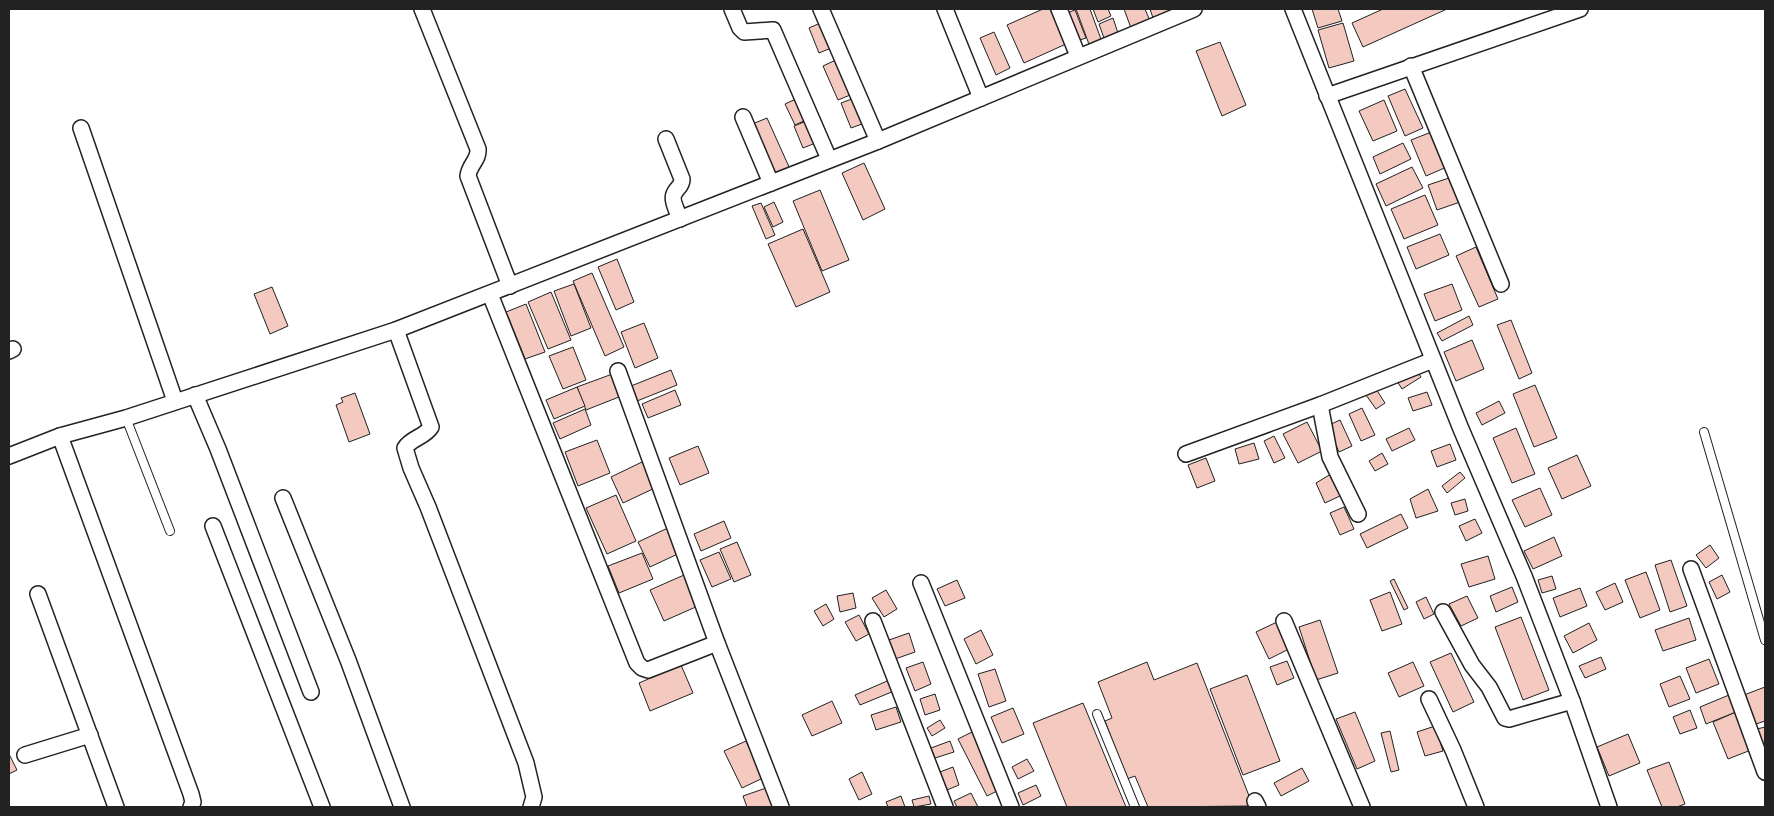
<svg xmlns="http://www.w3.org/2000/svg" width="1774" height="816" font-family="'PT Sans Narrow',sans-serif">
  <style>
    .building { fill: #f3c9c0; stroke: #222 }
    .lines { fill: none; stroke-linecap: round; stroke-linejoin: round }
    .service-casing { stroke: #222; stroke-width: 10 }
    .minor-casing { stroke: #222; stroke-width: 18 }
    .service { stroke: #fff; stroke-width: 8 }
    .minor { stroke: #fff; stroke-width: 15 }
  </style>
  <rect width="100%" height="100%" fill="#fff"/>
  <g class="building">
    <path d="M1043,9H1050L1066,44L1024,63L1007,25Z"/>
    <path d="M1076,9H1090L1102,42L1090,47Z"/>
    <path d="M1093,9H1108L1111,16L1098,22Z"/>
    <path d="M1124,9H1145L1150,21L1131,28Z"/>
    <path d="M1150,9H1184L1154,21Z"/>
    <path d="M1312,9H1338L1342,21L1318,28Z"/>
    <path d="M1383,9H1447L1363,47L1352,23Z"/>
    <path d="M1075,10L1086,38L1074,42L1064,14Z"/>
    <path d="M1113,18L1119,36L1105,41L1099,24Z"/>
    <path d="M825,21L836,46L819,53L809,28Z"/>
    <path d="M1343,23L1354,61L1329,68L1318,30Z"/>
    <path d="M994,32L1010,68L996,75L980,38Z"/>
    <path d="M1220,42L1246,105L1222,116L1196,51Z"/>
    <path d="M840,58L855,93L838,100L823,66Z"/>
    <path d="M1405,89L1423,128L1405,136L1388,96Z"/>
    <path d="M798,98L808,119L795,125L785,104Z"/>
    <path d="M852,99L862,124L851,128L841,103Z"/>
    <path d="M1384,100L1397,131L1373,141L1359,111Z"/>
    <path d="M767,118L790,169L773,177L750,125Z"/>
    <path d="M809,120L818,142L803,148L794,126Z"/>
    <path d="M1434,131L1449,166L1426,176L1411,140Z"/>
    <path d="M1403,143L1411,159L1380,174L1373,157Z"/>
    <path d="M864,163L885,209L863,220L842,173Z"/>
    <path d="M1412,167L1423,188L1386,206L1376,184Z"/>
    <path d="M1455,176L1463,201L1437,210L1428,185Z"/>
    <path d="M820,190L849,260L822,271L793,201Z"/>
    <path d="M1425,195L1438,225L1404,239L1391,209Z"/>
    <path d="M774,202L783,222L773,227L764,207Z"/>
    <path d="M761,203L775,235L766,239L752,206Z"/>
    <path d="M803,229L830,292L796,307L768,244Z"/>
    <path d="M1440,234L1449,255L1416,269L1407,247Z"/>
    <path d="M1476,247L1498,299L1479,307L1456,256Z"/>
    <path d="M617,259L634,302L616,310L598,267Z"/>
    <path d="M592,273L624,347L605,356L573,281Z"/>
    <path d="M574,284L591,328L571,336L554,291Z"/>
    <path d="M1452,284L1462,310L1435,321L1424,294Z"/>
    <path d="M272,287L288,326L270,334L254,294Z"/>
    <path d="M551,292L571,340L548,349L528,302Z"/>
    <path d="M526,304L545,352L525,359L506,312Z"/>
    <path d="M1469,316L1473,325L1442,341L1437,333Z"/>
    <path d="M1511,320L1532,373L1519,379L1497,325Z"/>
    <path d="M644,323L658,358L635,368L621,332Z"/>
    <path d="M1472,340L1484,369L1456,381L1444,352Z"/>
    <path d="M573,347L586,380L563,389L549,356Z"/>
    <path d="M1416,369L1421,377L1402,389L1397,381Z"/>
    <path d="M671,370L677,385L637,401L631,386Z"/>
    <path d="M615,373L624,395L586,410L577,387Z"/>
    <path d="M1535,385L1557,438L1534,447L1513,394Z"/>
    <path d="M577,387L585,406L554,419L546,400Z"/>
    <path d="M1376,389L1385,403L1376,409L1366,395Z"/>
    <path d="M675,390L681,405L648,418L642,404Z"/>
    <path d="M1427,392L1432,405L1413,411L1408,398Z"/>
    <path d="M355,393L370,434L349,442L336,405L343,402L341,398Z"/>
    <path d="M1499,401L1505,413L1482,425L1476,413Z"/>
    <path d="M1362,408L1375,435L1361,441L1349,414Z"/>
    <path d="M585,409L591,425L560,439L553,423Z"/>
    <path d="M1340,420L1352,446L1339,452L1327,426Z"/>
    <path d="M1307,422L1322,451L1298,463L1283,434Z"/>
    <path d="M1409,428L1415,440L1392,451L1386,439Z"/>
    <path d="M1516,428L1535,474L1512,483L1493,438Z"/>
    <path d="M1274,436L1285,458L1274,463L1264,441Z"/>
    <path d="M597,440L610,473L578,486L565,452Z"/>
    <path d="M1254,443L1259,459L1239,464L1235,449Z"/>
    <path d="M1450,444L1456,460L1437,467L1431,451Z"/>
    <path d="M698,446L709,473L680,485L669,458Z"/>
    <path d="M1382,453L1388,464L1375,471L1369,461Z"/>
    <path d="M1577,455L1591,486L1562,499L1548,468Z"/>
    <path d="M1206,458L1215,481L1197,488L1188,465Z"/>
    <path d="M644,461L657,487L623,503L611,477Z"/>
    <path d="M1460,472L1465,478L1447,493L1442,486Z"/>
    <path d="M1331,474L1342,495L1325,503L1316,483Z"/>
    <path d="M1540,488L1552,515L1525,527L1512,500Z"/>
    <path d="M1428,489L1438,511L1416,518L1410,499Z"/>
    <path d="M616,495L636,541L607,554L586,508Z"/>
    <path d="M1465,499L1468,511L1455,515L1451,503Z"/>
    <path d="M1344,507L1354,529L1340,535L1330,513Z"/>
    <path d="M1401,514L1408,528L1367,548L1360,534Z"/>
    <path d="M1475,519L1482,533L1466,541L1459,526Z"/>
    <path d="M724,521L731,538L701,551L694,534Z"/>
    <path d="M670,527L682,552L650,567L638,542Z"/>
    <path d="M1554,537L1562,556L1533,569L1524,551Z"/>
    <path d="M737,542L751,575L734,582L720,549Z"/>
    <path d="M1710,545L1719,558L1706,568L1696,555Z"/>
    <path d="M719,552L731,579L712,587L700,560Z"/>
    <path d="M642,553L653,579L619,593L608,566Z"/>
    <path d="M1488,556L1495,579L1469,587L1461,564Z"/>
    <path d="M1671,560L1687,606L1670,612L1655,565Z"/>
    <path d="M1646,572L1660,610L1640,618L1625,580Z"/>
    <path d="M684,575L698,606L664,621L650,590Z"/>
    <path d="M1722,575L1730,592L1717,599L1709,582Z"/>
    <path d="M1552,576L1556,589L1542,593L1538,580Z"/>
    <path d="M1394,579L1408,608L1404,610L1390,581Z"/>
    <path d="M957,580L965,598L945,606L937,589Z"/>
    <path d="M1615,583L1623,602L1605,610L1596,592Z"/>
    <path d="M1512,587L1518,602L1496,612L1490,596Z"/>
    <path d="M1580,588L1587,606L1560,617L1553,598Z"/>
    <path d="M886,590L897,609L884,617L872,598Z"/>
    <path d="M1390,592L1402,624L1382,631L1370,600Z"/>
    <path d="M853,593L856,608L840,612L837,596Z"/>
    <path d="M1467,596L1478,618L1461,626L1449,604Z"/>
    <path d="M1426,597L1434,614L1424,619L1416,602Z"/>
    <path d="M826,604L834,619L823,626L814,611Z"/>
    <path d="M859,615L869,634L856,641L845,622Z"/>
    <path d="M1521,617L1549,690L1523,700L1495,627Z"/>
    <path d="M1689,618L1696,640L1663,651L1655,630Z"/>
    <path d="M1320,620L1338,673L1316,680L1299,627Z"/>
    <path d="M1277,622L1289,649L1269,659L1256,632Z"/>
    <path d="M1589,623L1597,640L1573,653L1564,636Z"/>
    <path d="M981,630L993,655L976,664L964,639Z"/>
    <path d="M909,633L915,652L895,659L889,640Z"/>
    <path d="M1451,653L1474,702L1453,712L1430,662Z"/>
    <path d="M1601,657L1606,669L1585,678L1579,666Z"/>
    <path d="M1709,659L1719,684L1696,693L1686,668Z"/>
    <path d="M1287,661L1294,678L1277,685L1270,667Z"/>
    <path d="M923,662L931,684L915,691L906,668Z"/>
    <path d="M1147,662L1154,680L1197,663L1253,806L1148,807L1135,776L1127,779L1105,721L1112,718L1098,682Z"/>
    <path d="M1413,662L1424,686L1399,697L1388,673Z"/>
    <path d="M681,665L693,693L650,711L639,683Z"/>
    <path d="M995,669L1006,701L989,707L978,674Z"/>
    <path d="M1247,675L1280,761L1243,775L1210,689Z"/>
    <path d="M1680,676L1690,699L1669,707L1660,684Z"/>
    <path d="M894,678L899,689L860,705L855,695Z"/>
    <path d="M1765,687V721L1756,724L1744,695Z"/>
    <path d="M935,694L940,710L925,715L920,699Z"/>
    <path d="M1729,695L1736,712L1706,724L1700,707Z"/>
    <path d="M832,701L842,723L812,736L802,715Z"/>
    <path d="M1083,703L1126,807H1067L1033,723Z"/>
    <path d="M896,707L901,722L876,730L871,715Z"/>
    <path d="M1013,708L1024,734L1002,743L991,717Z"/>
    <path d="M1690,710L1697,728L1680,734L1673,717Z"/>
    <path d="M1355,712L1375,761L1357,769L1336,719Z"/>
    <path d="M1736,712L1751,750L1728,759L1713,722Z"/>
    <path d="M940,720L945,728L932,736L927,728Z"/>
    <path d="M1435,726L1443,751L1425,756L1417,732Z"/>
    <path d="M1765,727V756L1757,729Z"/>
    <path d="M1390,731L1399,770L1391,772L1381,733Z"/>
    <path d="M972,732L1001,789L987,796L958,739Z"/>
    <path d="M1628,734L1640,763L1609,776L1597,747Z"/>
    <path d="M746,741L763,778L742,788L724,751Z"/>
    <path d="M950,741L954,752L935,758L931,748Z"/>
    <path d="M9,754L17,770L9,774Z"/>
    <path d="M1027,759L1034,771L1018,779L1012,767Z"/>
    <path d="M1669,762L1685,804L1677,807H1662L1647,770Z"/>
    <path d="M953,767L959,785L947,790L940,772Z"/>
    <path d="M1302,768L1309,781L1281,796L1274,783Z"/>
    <path d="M862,772L872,794L859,800L849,779Z"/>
    <path d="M1036,785L1041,796L1023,805L1018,793Z"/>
    <path d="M769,787L773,807H747L743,796Z"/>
    <path d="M971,793L978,807H957L954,801Z"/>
    <path d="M901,796L905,807H888L886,802Z"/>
    <path d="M929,796L931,804L914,807L912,800Z"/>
  </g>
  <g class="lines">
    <g class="service-casing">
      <g id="service">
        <path d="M126,418L170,531"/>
        <path d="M1704,432L1765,640"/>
        <path d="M1097,714L1135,807"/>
      </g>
    </g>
    <g class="minor-casing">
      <g id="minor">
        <path d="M422,9L478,149C479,160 469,165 468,176L510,286"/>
        <path d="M732,9L740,28L744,32L773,30L829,159"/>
        <path d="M821,9L878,141"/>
        <path d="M945,9L981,98"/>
        <path d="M1059,9L1078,56"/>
        <path d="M1293,9L1461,429L1524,576L1572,701L1609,807"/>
        <path d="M1411,66L1501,284"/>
        <path d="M1327,96L1580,9"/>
        <path d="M743,117L771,183"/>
        <path d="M81,128L175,401"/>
        <path d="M666,139L682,179C682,187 677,187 674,194C671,200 678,213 680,219"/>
        <path d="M490,294L637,663L642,668L648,670L717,643"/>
        <path d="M396,330L431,427C425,437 411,438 405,448L411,468L428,507L526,763L534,797L531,807"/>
        <path d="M9,351L13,349"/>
        <path d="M618,371L717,643L781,807"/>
        <path d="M195,395L218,449L311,692"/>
        <path d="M1320,405L1330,457L1358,514"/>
        <path d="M60,436L191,794L193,802L191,807"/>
        <path d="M1186,454L1320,405L1433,360"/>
        <path d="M9,456L60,436L126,418L396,330L878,141L1194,9"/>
        <path d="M283,498L348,660L402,807"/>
        <path d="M213,526L322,807"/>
        <path d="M1691,569L1765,772"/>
        <path d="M921,583L1011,807"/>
        <path d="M38,594L116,807"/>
        <path d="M1443,612L1472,665L1489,687L1505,718L1509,719L1572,701"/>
        <path d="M873,621L945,807"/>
        <path d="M1284,621L1362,807"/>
        <path d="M1429,699L1453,750L1476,807"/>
        <path d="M25,755L90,735"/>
        <path d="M1255,801L1258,807"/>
      </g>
    </g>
    <use href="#service" class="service"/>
    <use href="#minor" class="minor"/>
  </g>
  <rect width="1774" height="816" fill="none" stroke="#222222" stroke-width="20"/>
</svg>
